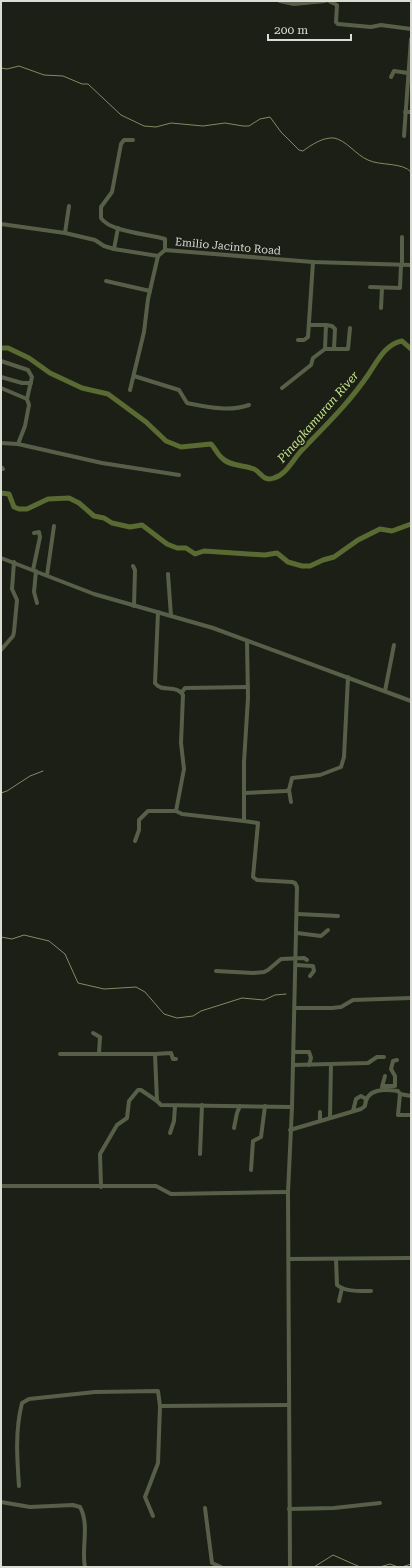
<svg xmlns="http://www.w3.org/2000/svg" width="412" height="1568" font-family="'Roboto Serif',serif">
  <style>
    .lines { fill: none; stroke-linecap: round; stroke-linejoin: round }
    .stream { stroke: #808c63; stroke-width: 1 }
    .river { stroke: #596a32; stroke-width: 5 }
    .minor { stroke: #575f48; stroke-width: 4 }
    .labels { text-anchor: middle; stroke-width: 4; stroke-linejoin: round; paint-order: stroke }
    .street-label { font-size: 11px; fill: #dadcd5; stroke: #1b1f15 }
    .water-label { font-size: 12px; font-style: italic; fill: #c6e28d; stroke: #1b1f15 }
  </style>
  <rect width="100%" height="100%" fill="#1b1f15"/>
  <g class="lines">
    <g class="stream">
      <path d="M1,68L7,69L19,66L44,75L63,76L82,84H88L121,115L144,126L156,127L171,123L203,126L225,123L243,126H249L260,119L270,117L281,132L299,150L303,151C311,145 323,137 334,138C346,140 356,155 368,160C380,166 403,162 411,172"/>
      <path d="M1,793L7,791L30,776L43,771"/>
      <path d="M1,937L12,939L24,935L49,941L65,954L78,983L104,989L136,987L145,992L164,1014L177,1018L193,1016L201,1011L242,998L264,1000L275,995L286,994"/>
      <path d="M314,1567L333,1555L360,1567"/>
      <path d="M380,1567L390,1564L398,1567"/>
      <path d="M402,1567L411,1564"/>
    </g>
    <g class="river">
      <path d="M1,348H8L29,358L50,373L82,388L108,394L146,422L166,441L181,447L211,444C215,448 218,455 222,458C229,466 244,465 254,469C261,472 263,482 274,478C287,474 293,459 302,450C325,426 349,403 368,375C377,362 385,344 402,341L411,349"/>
      <path d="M1,493L9,494L14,507L19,509H27L48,499L69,498L79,503L94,516L104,518L112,523L130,527L142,525L167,544L177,548H186L195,554L204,551L265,555L277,553L288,562L302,566H310L323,560L334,557L358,540L380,529L392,531L411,524"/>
    </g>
    <g class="minor">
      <path d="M280,1L294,4L325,1"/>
      <path d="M329,1L337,5L336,22L338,24L371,27L381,25L411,29"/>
      <path d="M391,77L394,71L408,73"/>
      <path d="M405,112H411"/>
      <path d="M404,136L411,39"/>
      <path d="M133,140H124L121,144L112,192L101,207V218C110,232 149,234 165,239V250"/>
      <path d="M1,224L65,233L95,240L104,246L114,249L158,256"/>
      <path d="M65,233L69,206"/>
      <path d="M402,237V265"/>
      <path d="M114,249L118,228"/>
      <path d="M106,281L150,291"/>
      <path d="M370,287L400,288L401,265"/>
      <path d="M381,308L382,288"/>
      <path d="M309,325H326L325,349H348L350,328"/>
      <path d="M326,325L332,326L335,329L334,349"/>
      <path d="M298,340H304L308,337L313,262"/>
      <path d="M1,361L28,370L32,377L27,399L29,405L25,426L18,444"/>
      <path d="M134,376L179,390L187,403C208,407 229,412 249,405"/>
      <path d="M1,377L22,383H31"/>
      <path d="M1,388L27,399"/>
      <path d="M282,388L311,365L313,358L325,349"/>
      <path d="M130,390L144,332L148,299L158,256L165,250L313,262L411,265"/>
      <path d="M1,443L18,444L102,463L179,475"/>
      <path d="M1,467L3,469"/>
      <path d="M1,558L94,594L213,628L411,701"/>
      <path d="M133,566L135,570L134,606"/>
      <path d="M33,570L40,537L39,532L34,533"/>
      <path d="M36,571L34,592L37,603"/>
      <path d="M168,574L171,616"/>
      <path d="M47,575L54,526"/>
      <path d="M158,612L155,683C161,693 177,684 183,695L181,743L184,769L176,811L182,814L244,821"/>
      <path d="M247,641L248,698L244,762V821L258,823L253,877L257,880L292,882L295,883L297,887L292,1107"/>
      <path d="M1,650L13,636L14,632L17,600L12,589L14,562"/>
      <path d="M385,691L394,645"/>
      <path d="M182,692L185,688L248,687"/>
      <path d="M289,790L291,802"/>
      <path d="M244,793L286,791L289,790L292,778L320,775L341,767L344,757L348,677"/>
      <path d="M135,841L139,830V820L148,811H176"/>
      <path d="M298,914L338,916"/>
      <path d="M297,933L321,936L328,930"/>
      <path d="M296,965L313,966L314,971L310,976"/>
      <path d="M216,971L253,973L264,972L268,970L281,959L304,958L307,960"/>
      <path d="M295,1008H332L341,1007L353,1000L411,998"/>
      <path d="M93,1033L100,1037L99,1053"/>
      <path d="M294,1052H309L311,1058L309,1065"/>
      <path d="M60,1054H155L157,1101L161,1105L292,1107L288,1192L290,1567"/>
      <path d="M155,1054L171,1053L173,1059H176"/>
      <path d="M293,1065L368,1063L377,1057H384"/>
      <path d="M383,1086H395V1076L391,1069L393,1061L397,1060"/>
      <path d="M382,1087L385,1076"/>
      <path d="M400,1094L411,1096"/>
      <path d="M353,1111L356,1099L361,1096L366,1099"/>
      <path d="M320,1112V1121"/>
      <path d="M330,1118L331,1064"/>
      <path d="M234,1128L237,1113L240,1106"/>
      <path d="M290,1130L361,1109L365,1106C366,1088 385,1089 398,1091L400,1094L398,1115H411"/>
      <path d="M170,1133L174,1121L175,1106"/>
      <path d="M200,1154L202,1105"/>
      <path d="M251,1170L253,1141L261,1137L265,1106"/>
      <path d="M1,1186H156L171,1194L288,1192"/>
      <path d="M101,1187L100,1154L117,1125L127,1118L129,1101L138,1090H141L157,1101"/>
      <path d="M289,1259L411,1258"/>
      <path d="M336,1259L337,1285C346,1292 359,1291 371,1291"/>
      <path d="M339,1301L342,1288"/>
      <path d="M19,1486C17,1459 15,1430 22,1403L29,1399L95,1392L158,1391L160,1406L289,1405"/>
      <path d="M1,1502L30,1507L73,1505L80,1507C90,1525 81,1548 85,1567"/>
      <path d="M205,1508L212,1563L221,1567"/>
      <path d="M289,1509L334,1508L380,1503"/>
      <path d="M153,1516L145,1497L158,1463L160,1406"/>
    </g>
  </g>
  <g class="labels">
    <g class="street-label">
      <text transform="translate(228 246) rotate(5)" y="4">Emilio Jacinto Road</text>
    </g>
    <g class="water-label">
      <text transform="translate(318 417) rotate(-49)" y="4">Pinagkamuran River</text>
    </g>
  </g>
  <rect width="412" height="1568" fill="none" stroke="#dadcd5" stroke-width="4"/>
  <path d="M268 34v6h83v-6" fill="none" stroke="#dadcd5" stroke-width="2"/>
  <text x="274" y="34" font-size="12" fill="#dadcd5" stroke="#1b1f15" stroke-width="3" paint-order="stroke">200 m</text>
</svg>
